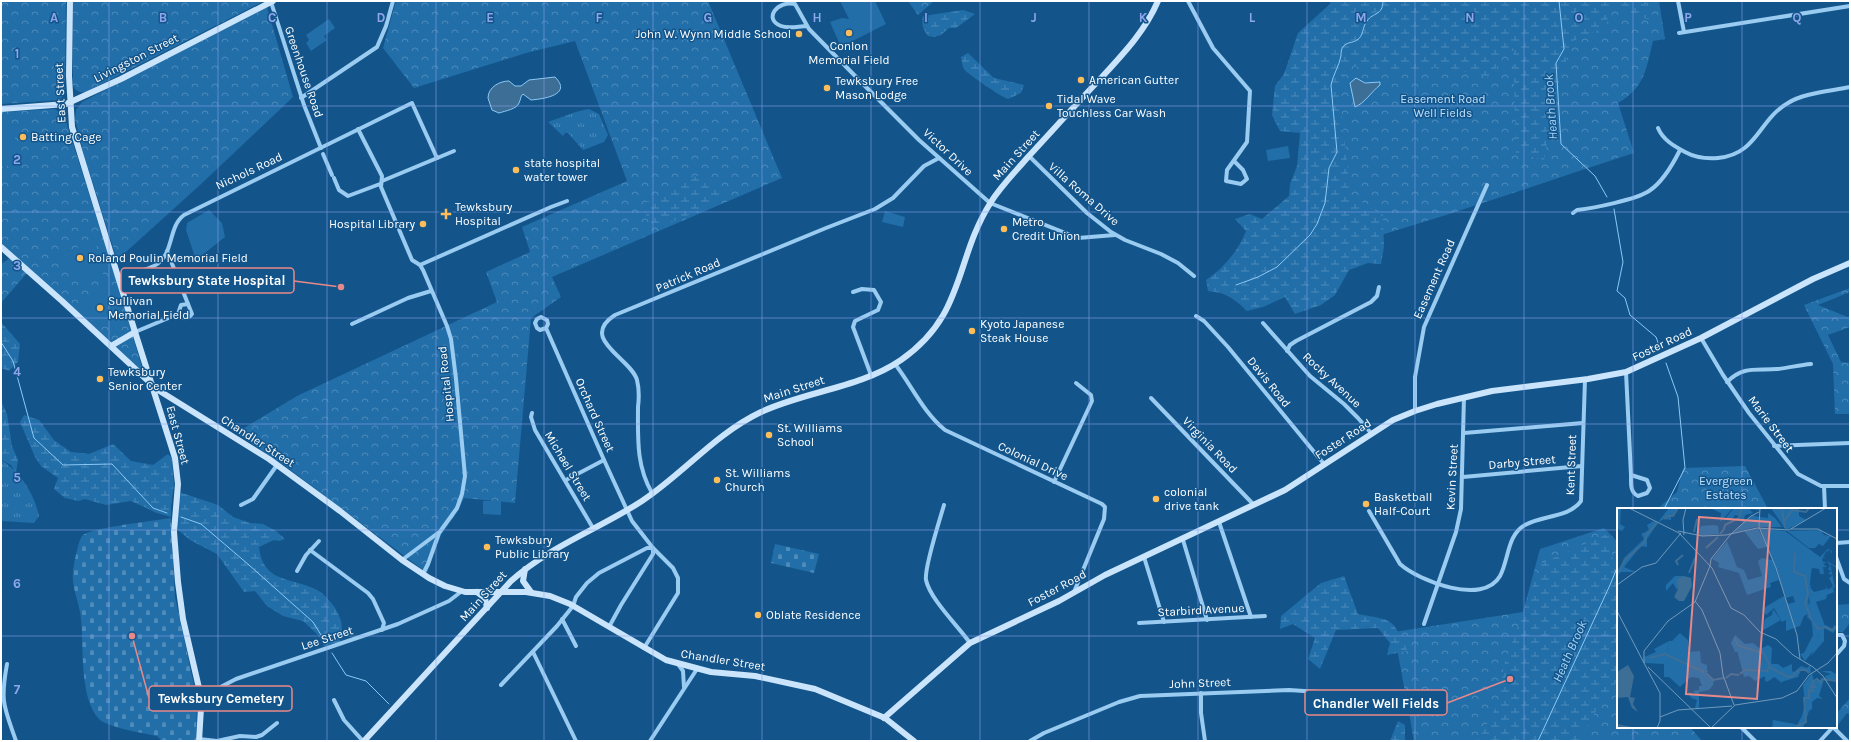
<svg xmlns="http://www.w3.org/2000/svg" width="1851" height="742" font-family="Karla,sans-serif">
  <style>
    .grass { fill: url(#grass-tufts) }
    .forest { fill: url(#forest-crowns) }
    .wetland { fill: url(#wetland-marsh) }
    .cemetery { fill: url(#cemetery-stones) }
    .garden { fill: #216ea9 }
    .water { fill: #3d6e96; stroke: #8cc8f4 }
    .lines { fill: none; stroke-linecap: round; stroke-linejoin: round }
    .stream { stroke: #8cc8f4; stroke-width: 1 }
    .street { stroke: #9acbf1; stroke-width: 4 }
    .secondary { stroke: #c9e4fb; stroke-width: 6 }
    .grid { fill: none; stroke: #8ea6ec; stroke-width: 1; stroke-opacity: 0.55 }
    .poi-dot { fill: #ffbd5a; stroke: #13558b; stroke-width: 1.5 }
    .labels { text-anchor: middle; stroke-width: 3; stroke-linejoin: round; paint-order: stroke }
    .poi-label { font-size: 12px; fill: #fff; stroke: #13558b; text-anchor: start }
    .street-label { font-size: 12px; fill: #fff; stroke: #13558b }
    .park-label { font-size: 12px; fill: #c1e2fc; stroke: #13558b }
    .water-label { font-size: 13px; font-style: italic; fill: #a6d5f8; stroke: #13558b }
    .inset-river { fill: none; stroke: #3d6e96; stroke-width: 2 }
    .inset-road { fill: none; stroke: #7199b9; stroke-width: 1 }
    .view { fill: #e88989; fill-opacity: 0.15; stroke: #e88989; stroke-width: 2 }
    .inset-edge { fill: none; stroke: #fff; stroke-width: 2 }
    .grid-label { font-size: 13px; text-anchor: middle; font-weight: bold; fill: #8ea6ec; stroke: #13558b; stroke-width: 3; stroke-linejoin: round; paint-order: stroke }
    .leader { fill: none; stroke: #e88989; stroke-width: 1.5 }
    .callout-dot { fill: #e88989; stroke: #13558b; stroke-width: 1.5 }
    .callout { fill: #13558b; stroke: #e88989; stroke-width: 1.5 }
    .callout-label { font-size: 13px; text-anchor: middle; font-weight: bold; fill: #fff }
  </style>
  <defs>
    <pattern id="grass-tufts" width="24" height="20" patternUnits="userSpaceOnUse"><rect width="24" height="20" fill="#216ea9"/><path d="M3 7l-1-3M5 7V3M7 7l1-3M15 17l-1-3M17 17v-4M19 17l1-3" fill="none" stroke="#4d8bba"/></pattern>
    <pattern id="forest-crowns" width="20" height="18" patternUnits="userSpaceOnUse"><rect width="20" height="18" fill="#216ea9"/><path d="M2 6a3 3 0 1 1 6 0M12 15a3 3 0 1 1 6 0" fill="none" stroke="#4d8bba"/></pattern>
    <pattern id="wetland-marsh" width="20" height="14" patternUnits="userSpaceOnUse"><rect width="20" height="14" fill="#216ea9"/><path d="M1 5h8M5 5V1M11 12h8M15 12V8" fill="none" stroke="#4d8bba"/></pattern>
    <pattern id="cemetery-stones" width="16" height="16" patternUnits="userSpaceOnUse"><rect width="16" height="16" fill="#216ea9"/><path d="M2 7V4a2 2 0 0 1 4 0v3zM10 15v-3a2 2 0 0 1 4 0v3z" fill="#4d8bba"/></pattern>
  </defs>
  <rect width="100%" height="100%" fill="#13558b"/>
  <g class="grass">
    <path d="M589,109L599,114L608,135L604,142L586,149L583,150L568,133H565L563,136L562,135L548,122C560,118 578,110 589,109Z"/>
    <path d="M1,460C21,472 34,494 39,516L34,523L1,521Z"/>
  </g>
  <g class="forest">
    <path d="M1,1H66L65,88L64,95L60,100L1,104Z"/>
    <path d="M73,1H264L86,92C80,93 75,91 73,85Z"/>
    <path d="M396,1H708L782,178L552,277L561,297L531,318L515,503L464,498L458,511L441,535L427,573L284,465L236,433L297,396L497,302L486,272L530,252L522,227L627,181L575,41L526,53L414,88L383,48Z"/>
    <path d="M908,1H934L918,15Z"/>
    <path d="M1369,1H1659L1665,39L1653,41C1646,69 1645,87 1618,103L1634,153C1517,191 1401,233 1281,262L1340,74Z"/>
    <path d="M267,7L293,97L200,185L117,260L84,155L75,119L76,110L82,102Z"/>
    <path d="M55,109L64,115L114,273L144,374L1,243V112Z"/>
    <path d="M10,258L27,273L1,303V264Z"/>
    <path d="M1850,288V292L1818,305L1850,318V327L1828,335L1841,362L1850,363V414H1835L1833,364L1804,305Z"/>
    <path d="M1745,466L1767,507H1796V509H1657L1677,492L1683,468Z"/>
    <path d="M1604,528L1618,542V727H1690L1702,741H1414L1394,632L1523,612L1540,549Z"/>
    <path d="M1850,604V623L1843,632H1836V605Z"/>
    <path d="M1850,698V715L1847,713L1837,726L1836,714Z"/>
  </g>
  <g class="wetland">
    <path d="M1330,1H1609L1607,26L1573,41L1556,91L1544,160L1516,153L1513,40L1490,78L1447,67L1379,71L1347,65L1339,86L1340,103L1351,195L1374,210L1383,214L1384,247L1381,264L1368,263L1349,270L1335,295L1321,305L1295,314L1285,297L1263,307L1247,311C1235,299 1225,292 1208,291L1206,280C1224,268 1238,251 1246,231L1235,219L1250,214L1262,219L1289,196L1290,184L1297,166L1300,133L1280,131L1272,115L1275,86L1284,74L1298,33L1330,4Z"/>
    <path d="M1614,1H1643L1657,21L1626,14Z"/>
    <path d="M963,10L975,14L956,28H949L941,35L934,37L928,36C923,29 921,24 923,16Z"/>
    <path d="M968,53L994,78L1024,85L1021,93L1008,99C1003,98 966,73 964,69C962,66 962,61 961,57Z"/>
    <path d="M701,175C710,179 720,184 722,194C721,196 719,199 717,201C709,206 665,227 658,226C647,225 644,210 644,202L654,200L667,193L677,182Z"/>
    <path d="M1,322L20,344L18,362L9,371L1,368Z"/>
    <path d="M1,401L7,414L12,446L18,460L16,473L11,465L1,460Z"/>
    <path d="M24,415L39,420L54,440L71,452L89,454L113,444L131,461L153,465L168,454L172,458L174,485L171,506V517L157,513L131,501L106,505L85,499L78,501L65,498L54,489L58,478L41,466L35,457L20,422Z"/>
    <path d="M179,492L218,505L233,517L250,523L263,524L276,531L285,539L279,541L274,540L259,547C263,583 290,577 315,589C324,593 329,600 335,608C343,622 343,626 340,642L324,646L319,636L303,621L283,616L267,606L255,591L244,592L217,554L190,540L178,530Z"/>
    <path d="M1609,533L1616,580L1618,582V680L1595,712L1589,725L1578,728L1582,741H1477L1498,704L1504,665L1540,564Z"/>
    <path d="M1344,576L1358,614C1395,621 1391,617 1408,651L1387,655L1390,643L1378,628L1336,630L1320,669L1308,659L1315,638L1293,624L1280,629L1281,616L1321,583Z"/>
    <path d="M1398,721L1405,725V741H1390Z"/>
  </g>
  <g class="cemetery">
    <path d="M171,518L175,597L197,699L196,741H162L157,736C143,733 109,728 99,719C79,698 84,646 81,619C80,603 71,588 73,571C74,564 78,542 82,536C91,527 155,521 171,518Z"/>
    <path d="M775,544L819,554L814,573L771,563Z"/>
  </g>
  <g class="garden">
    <path d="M840,1H875L886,24L841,47L830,22L842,18L849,19Z"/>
    <path d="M329,19L335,28L324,36L327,40L311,51L306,43L309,40L306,35Z"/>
    <path d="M15,125V164L1,167V126Z"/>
    <path d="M1288,146L1290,158L1268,161L1266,150Z"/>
    <path d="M209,210L222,223L225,237L196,260L186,230L187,223Z"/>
    <path d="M885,211L905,217L903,227L882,222Z"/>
    <path d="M92,242L96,245L104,278C83,283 68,275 60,254Z"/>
    <path d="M105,290L118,291V321L106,327L85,317L81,313C84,299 91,294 105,290Z"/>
    <path d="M309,418L314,420L315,427L310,436L302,433L297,422L299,420Z"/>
    <path d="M483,501H501V515L483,514Z"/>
  </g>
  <g class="water">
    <path d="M555,77C573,95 543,99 531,100L523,94C520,97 521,99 519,103C517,109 505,111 499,113L492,110C491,106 489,102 488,98C488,87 500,81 509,81L515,86H521L529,80Z"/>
    <path d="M1356,78L1365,83L1380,82V85C1371,92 1365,103 1355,107L1350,83Z"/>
  </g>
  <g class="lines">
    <g class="stream">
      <path d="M1559,1L1564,49L1556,63L1561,144L1595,176L1607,197"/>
      <path d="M1614,209L1623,262L1617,291L1625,298L1630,315L1656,337L1660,348"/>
      <path d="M1236,285L1258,277L1277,267L1310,235L1317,224L1325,203L1329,168L1337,152L1331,85C1333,75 1339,66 1341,56C1341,53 1341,49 1343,47C1346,42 1353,43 1357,40C1364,36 1362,27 1367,21C1373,12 1383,16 1383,1"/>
      <path d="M1,342L13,361L34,438L63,465L112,464L153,508L167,513"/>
      <path d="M1664,509L1685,468L1678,397L1666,363"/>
      <path d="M181,517L201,524L249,565L313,622L326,643"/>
      <path d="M332,653L346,675L366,681L389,704"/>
      <path d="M1538,741L1610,585L1617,568"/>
    </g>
    <g class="street">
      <path d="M1188,1L1213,48L1250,91L1247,142L1227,170L1226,181L1241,184L1247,179L1243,170L1234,161"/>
      <path d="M1678,1L1684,32"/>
      <path d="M271,2L304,105L321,148"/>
      <path d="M807,26C799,26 789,29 781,26C763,19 777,0 795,4L809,29L862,83L919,140L990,203L1078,238L1115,235"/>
      <path d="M1679,33L1850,6"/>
      <path d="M301,98L377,47L386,26L393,1"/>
      <path d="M1658,128C1663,140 1674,146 1685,152C1696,158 1706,159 1718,158C1758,154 1758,120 1788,103C1803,93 1832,91 1850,87"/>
      <path d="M358,129L382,176L381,187L412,260L420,265L423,270L447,326L451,339L456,379L465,476L462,494L457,508L439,533L428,564L423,574"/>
      <path d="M323,154L332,175"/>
      <path d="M1029,156L1087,213L1111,232L1125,240L1161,254L1178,263L1194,276"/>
      <path d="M334,178L339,190L348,196L380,184"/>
      <path d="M382,181L454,151"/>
      <path d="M1573,213L1577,210C1594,208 1635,200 1649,191C1663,182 1673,164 1680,150"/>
      <path d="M167,251L188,304"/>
      <path d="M420,265L551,207L567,201"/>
      <path d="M118,276C128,274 149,270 157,264C174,253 168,227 184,215L412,103L437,158"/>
      <path d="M853,292L862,289L874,290L881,302L878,310L855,321L853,327L871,375"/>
      <path d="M1196,316L1204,321L1228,347L1324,464"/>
      <path d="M1263,323L1310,376L1344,404L1358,418L1371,433"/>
      <path d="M352,324L408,298L431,291"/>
      <path d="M546,328L540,330L537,328L535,323L537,319L541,317L547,320L548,324L546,328L604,460L632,521L653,548L673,568L678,578V593L644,648"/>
      <path d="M135,332L178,314C183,319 188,320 192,314L188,304L181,305L178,314"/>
      <path d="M1701,338L1723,375L1749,413L1798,474L1821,486H1850"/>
      <path d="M1287,351L1290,345L1296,341L1371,302L1377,296L1379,287"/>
      <path d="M895,364C912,386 923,412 945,430L1102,504L1105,507L1104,519L1074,592"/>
      <path d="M1626,372L1631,475C1631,484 1630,492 1638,496L1647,493L1650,488L1647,480L1631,475"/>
      <path d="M1727,382C1744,365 1757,371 1777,369C1788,368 1799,365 1811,364"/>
      <path d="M1151,398L1254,505"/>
      <path d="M1415,411V377L1424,327L1487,185"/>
      <path d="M532,413L531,417L535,430L593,528"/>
      <path d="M1464,433L1583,423"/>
      <path d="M1774,446L1850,443"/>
      <path d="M1463,477L1582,466"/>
      <path d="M566,480L604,460"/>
      <path d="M1054,482L1092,401L1091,395L1076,383"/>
      <path d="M1824,486L1825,509"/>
      <path d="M652,493C636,465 638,438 638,407C639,399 639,388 637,380C631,358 578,339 615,315L826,228L875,209L893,198L924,166L939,158"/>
      <path d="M241,505L253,499L277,465"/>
      <path d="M944,505C940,519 924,568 926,580C930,599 958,626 970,643"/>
      <path d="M1369,511L1400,564C1419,581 1483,606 1500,576C1509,559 1507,535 1525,525C1542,515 1569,518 1581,501L1585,379"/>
      <path d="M1219,522L1251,617"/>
      <path d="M1183,540L1207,620"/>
      <path d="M1836,543L1850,542"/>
      <path d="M310,550L368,593L373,599L384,623L382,630"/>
      <path d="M1144,557L1164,622"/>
      <path d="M1836,557L1844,579L1850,583"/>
      <path d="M402,560L438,533"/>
      <path d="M297,571L306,555L319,541"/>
      <path d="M562,619L576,646"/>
      <path d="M1139,623L1265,616"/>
      <path d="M1424,624L1456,532L1461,509L1464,397"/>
      <path d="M1836,635H1842L1845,641L1844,646L1836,655"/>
      <path d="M533,652L576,741"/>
      <path d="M7,664C0,703 4,706 16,741"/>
      <path d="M678,664L683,671L684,687"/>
      <path d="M501,685L557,626L573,606L576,597L587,583L599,573L647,548H653V554L621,605L609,627"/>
      <path d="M1201,693V713L1205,741"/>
      <path d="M334,700L344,720L363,741"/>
      <path d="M201,706L213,691L236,679L398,624L449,601L462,591"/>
      <path d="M1741,727L1755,741"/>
      <path d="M1833,727L1847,741"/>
      <path d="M199,739L217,741L240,736L256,737L262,735L277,723"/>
      <path d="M650,741L697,669"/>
      <path d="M1030,741L1044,733L1119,702L1140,696L1289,690L1365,695L1380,699"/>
      <path d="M1820,741L1833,727"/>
    </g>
    <g class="secondary">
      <path d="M70,1L69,76L72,127L135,332L175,458L178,484L174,532L178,582L183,619L199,688L201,708L199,741"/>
      <path d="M1,109L66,104L121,79L273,1"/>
      <path d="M1,247L62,301L158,390L269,459L340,511L402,560L429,578L445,586L465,592H526L550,596L570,604L666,660L711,672L755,676L815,689L885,718L914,741"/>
      <path d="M111,346L135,332"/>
      <path d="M525,569L523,581L531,592"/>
      <path d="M477,592L485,598L487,608"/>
      <path d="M884,718L970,643L1059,601L1105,575L1285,490L1393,420L1415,411L1437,404L1492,391L1588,379L1626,372L1701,338L1813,279L1850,263"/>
      <path d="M364,741L511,581C550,546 599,529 642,501C684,473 715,434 761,412C806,391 860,388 901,360C966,315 954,260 991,202C1001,186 1016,171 1028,157C1053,130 1077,103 1102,77C1124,53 1145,31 1158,1"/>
    </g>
  </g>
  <path class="grid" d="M109,1V741M218,1V741M327,1V741M436,1V741M544,1V741M653,1V741M762,1V741M871,1V741M980,1V741M1089,1V741M1198,1V741M1307,1V741M1415,1V741M1524,1V741M1633,1V509M1742,1V509M1,106H1850M1,212H1850M1,318H1850M1,424H1850M1,530H1618M1836,530H1850M1,636H1618M1836,636H1850M1633,727V741M1742,727V741"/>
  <g class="poi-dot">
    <circle cx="849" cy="33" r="4"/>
    <circle cx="799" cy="34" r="4"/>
    <circle cx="1081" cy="80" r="4"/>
    <circle cx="827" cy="88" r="4"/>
    <circle cx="1049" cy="106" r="4"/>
    <circle cx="23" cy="137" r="4"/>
    <circle cx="516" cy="170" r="4"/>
    <path d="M444 208h4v4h4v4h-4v4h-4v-4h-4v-4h4z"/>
    <circle cx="423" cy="224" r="4"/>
    <circle cx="1004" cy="229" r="4"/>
    <circle cx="80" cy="258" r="4"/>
    <circle cx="100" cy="308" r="4"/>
    <circle cx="972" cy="331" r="4"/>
    <circle cx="100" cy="379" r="4"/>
    <circle cx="769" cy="435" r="4"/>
    <circle cx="717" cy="480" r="4"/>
    <circle cx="1156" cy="499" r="4"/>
    <circle cx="1366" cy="504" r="4"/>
    <circle cx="487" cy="547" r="4"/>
    <circle cx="758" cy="615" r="4"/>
  </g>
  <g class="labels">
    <g class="poi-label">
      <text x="791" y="38" text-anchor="end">John W. Wynn Middle School</text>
      <text x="849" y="50" text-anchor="middle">Conlon<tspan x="849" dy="14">Memorial Field</tspan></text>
      <text x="1089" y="84">American Gutter</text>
      <text x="835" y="85">Tewksbury Free<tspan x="835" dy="14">Mason Lodge</tspan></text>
      <text x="1057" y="103">Tidal Wave<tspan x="1057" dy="14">Touchless Car Wash</tspan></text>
      <text x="31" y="141">Batting Cage</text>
      <text x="524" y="167">state hospital<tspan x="524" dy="14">water tower</tspan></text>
      <text x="455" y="211">Tewksbury<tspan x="455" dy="14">Hospital</tspan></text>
      <text x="1012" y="226">Metro<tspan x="1012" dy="14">Credit Union</tspan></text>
      <text x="415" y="228" text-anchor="end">Hospital Library</text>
      <text x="88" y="262">Roland Poulin Memorial Field</text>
      <text x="108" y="305">Sullivan<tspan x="108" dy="14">Memorial Field</tspan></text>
      <text x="980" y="328">Kyoto Japanese<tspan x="980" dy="14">Steak House</tspan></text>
      <text x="108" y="376">Tewksbury<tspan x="108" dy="14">Senior Center</tspan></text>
      <text x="777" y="432">St. Williams<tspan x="777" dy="14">School</tspan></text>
      <text x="725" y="477">St. Williams<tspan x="725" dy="14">Church</tspan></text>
      <text x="1164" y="496">colonial<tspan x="1164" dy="14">drive tank</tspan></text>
      <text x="1374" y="501">Basketball<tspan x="1374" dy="14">Half-Court</tspan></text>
      <text x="495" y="544">Tewksbury<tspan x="495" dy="14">Public Library</tspan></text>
      <text x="766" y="619">Oblate Residence</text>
    </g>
    <g class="street-label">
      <text transform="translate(136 58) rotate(-27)" y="4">Livingston Street</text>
      <text transform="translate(304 72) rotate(71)" y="4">Greenhouse Road</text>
      <text transform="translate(60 93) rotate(-93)" y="4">East Street</text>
      <text transform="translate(948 152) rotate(43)" y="4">Victor Drive</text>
      <text transform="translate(1016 155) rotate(-48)" y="4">Main Street</text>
      <text transform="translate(249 171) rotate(-25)" y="4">Nichols Road</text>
      <text transform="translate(1084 194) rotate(41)" y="4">Villa Roma Drive</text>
      <text transform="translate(688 275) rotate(-23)" y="4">Patrick Road</text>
      <text transform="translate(1434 279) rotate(-66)" y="4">Easement Road</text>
      <text transform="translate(1662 344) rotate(-25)" y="4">Foster Road</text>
      <text transform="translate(1332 380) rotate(43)" y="4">Rocky Avenue</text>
      <text transform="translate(1269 382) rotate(51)" y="4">Davis Road</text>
      <text transform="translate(446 384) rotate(-96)" y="4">Hospital Road</text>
      <text transform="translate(794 389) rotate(-18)" y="4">Main Street</text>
      <text transform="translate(595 415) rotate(66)" y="4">Orchard Street</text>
      <text transform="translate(1771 424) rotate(53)" y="4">Marie Street</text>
      <text transform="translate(178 435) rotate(75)" y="4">East Street</text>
      <text transform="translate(1343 439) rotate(-33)" y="4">Foster Road</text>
      <text transform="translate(258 441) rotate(33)" y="4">Chandler Street</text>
      <text transform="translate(1210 445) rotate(46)" y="4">Virginia Road</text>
      <text transform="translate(1033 461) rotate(25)" y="4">Colonial Drive</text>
      <text transform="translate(1522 462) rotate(-5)" y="4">Darby Street</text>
      <text transform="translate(1571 465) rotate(-88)" y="4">Kent Street</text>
      <text transform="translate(568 466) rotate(59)" y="4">Michael Street</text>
      <text transform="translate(1452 477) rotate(-87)" y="4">Kevin Street</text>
      <text transform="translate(1057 588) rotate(-28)" y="4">Foster Road</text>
      <text transform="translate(483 596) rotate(-48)" y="4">Main Street</text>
      <text transform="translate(1201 610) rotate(-3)" y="4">Starbird Avenue</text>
      <text transform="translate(327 638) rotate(-18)" y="4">Lee Street</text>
      <text transform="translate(723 660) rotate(9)" y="4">Chandler Street</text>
      <text transform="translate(1200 683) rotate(-2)" y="4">John Street</text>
    </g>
    <g class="park-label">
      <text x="1443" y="103">Easement Road<tspan x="1443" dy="14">Well Fields</tspan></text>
      <text x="1726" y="485">Evergreen<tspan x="1726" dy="14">Estates</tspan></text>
    </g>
    <g class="water-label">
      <text transform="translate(1550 107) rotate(-94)" y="5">Heath Brook</text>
      <text transform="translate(1569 651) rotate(-66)" y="5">Heath Brook</text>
    </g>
  </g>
  <g transform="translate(1617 508)">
    <rect width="220" height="220" fill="#13558b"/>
    <path d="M93,0H116L103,14L104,5ZM216,80L217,84L210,87L209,91L199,94L208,118L202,125L200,138L188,153L183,146L187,145L196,127L192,88Z" fill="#216ea9"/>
    <path d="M124,0H135L133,2L136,5L128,7L127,11L128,13L135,7L142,9V18L116,25L126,15L123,10ZM154,0H182V8L189,12L169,22ZM151,5L158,10L165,19H143V9L151,10ZM141,20L150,39L141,41L127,23ZM143,20L168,23L203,49L211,41L215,43V46L213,42L209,44L206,49L209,50H205L206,54H210L206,56L210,59H206L207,66H203L202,61L195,60L194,65L198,66L194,65L193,75V78L196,77L193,79L197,84L209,81V79L211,82L216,78L212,70L215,68L214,66H211L214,63L211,61L213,58L210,53L218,58L220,55V60L213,56L218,79L207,84L192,88L191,94L194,99L193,105L187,108L183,118L169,123V112L165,114L157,100L149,107L145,101L167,88L171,96L178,94L176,88L169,90ZM203,22L207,27L214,28L206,38L202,36L198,40H192L170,23ZM110,33L120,59L127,62L131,72L145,68L141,53L145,50L155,52L162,72L153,75L154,79L130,87L122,65L101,59L102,55L95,51ZM63,125L71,132V144L83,143L84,155L90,157V165L97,171L96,177L92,182L82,184V201L78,200L80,192L74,190L71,184L81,188L76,183L82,182V178H85L82,170L74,169L63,179L52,169H47V156L27,155V149L39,144H50L52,133H55ZM118,134L140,142L167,167L165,175L156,168L148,174V168L138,173L132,168L127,169ZM156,212L178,216L183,220H155Z" fill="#216ea9"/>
    <path d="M0,0H4L3,16L8,19L5,23L0,21ZM52,0H60L57,8L54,7V12L47,11L41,14ZM117,0H142V2L130,1L122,8L118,7L116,10L107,12ZM156,0H167L166,9L168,12L171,0L182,1L181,5H175L171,11L172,21L166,18L161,5ZM37,13L41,15L30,31V39L24,38L7,59L19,64H4L0,68L7,50L27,31L24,26L32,22L30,17ZM167,23L180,36L182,45H178L177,40L165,31ZM178,45L179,60L183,53L187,55V63L189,68H192L191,80L198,85H192L190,94L195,103V113L190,109L191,105L187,97L186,89L190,77L187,69L180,65L164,68L165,64L177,61L175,55L168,51L174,50ZM58,68H67L60,82L56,75L49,83V77ZM156,101L164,112L145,123L148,111L155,107ZM196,114L201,119L209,117L215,121L217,117L220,119L216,125L207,120V133L194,148L202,127L199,125ZM118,127L128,136L136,135L143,141L151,137L155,140L154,156H161L166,160L175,156V163L177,164L184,158L190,160L193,157L194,165L184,162L181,169L164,174L159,168L150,174L148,168L139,172L142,168L138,164L127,160L128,158H138L135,156L137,142L118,144L114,135ZM65,129L74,142L62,143L88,157L91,164L78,167L72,160L67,161L36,148L60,143L59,135L56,133ZM204,163H214L220,167V173L209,171L208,168L214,166ZM195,165L197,173L207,171L202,188L206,191L200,190L195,194V201L192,203L186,220H173L180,217L185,208L188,196L186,177Z" fill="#216ea9"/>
    <path d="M97,17L101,18L102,26L84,28L79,25L84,18ZM52,133L50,144H39L37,141Z" fill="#216ea9"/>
    <path d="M67,68L74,70L75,78L67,93H62L57,89L61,81L60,71ZM11,157L17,168L13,189L18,190L16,196L21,204L15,200L11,189L0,190V164Z" fill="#3d6e96"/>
    <path class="inset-river" d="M165,0L168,20M47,11L50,8H56L61,0M167,14L175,2L189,4L192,0M77,24L80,11M103,26L107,21L108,17L122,10L125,1L129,0M89,40L101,29M178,45L177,64L188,68L191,86L188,95L195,113M61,57L59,53L66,47M72,65L78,50M0,66L8,52L27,35L30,26L40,15M196,114L201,121L208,119L216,122L220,118M117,130L122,138L147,145L153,158M32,150L48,146L87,164M89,165L96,172L107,170M123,166L128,162L150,163L152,159L171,169L176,168L182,162H189L192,165M109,170L114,166L122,167M0,217L14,220M182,220L180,218L189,214L187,190H192V182L196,183L194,178L198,179L195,174L200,171L204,175L205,171L220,173"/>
    <path class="inset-road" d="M12,0L62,25L95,60L114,100L127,107L143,124L159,131L176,147L196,159L206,168L220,190M143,0L142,19L159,60L180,127L183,151M174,21H201L220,31M61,23L85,28L109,27L140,20L172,22L209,0M67,27L66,12L69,0M93,58L94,51L114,26L134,8L142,4M0,77L25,59L39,55L64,25M78,93L85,102L103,145L106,167L117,197M0,103L27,155M31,159L94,220M43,209L61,202L115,198M40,220L43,213V185L27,155V143L51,113L78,94L93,58M94,220L118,197L165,190L180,183L192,167L211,155L220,145"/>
    <path class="view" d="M82,9L153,14L140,191L69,186Z"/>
    <rect width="220" height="220" class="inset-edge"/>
  </g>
  <g class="grid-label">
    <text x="54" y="22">A</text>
    <text x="163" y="22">B</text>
    <text x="272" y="22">C</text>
    <text x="381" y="22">D</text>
    <text x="490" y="22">E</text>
    <text x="599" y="22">F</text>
    <text x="708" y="22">G</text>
    <text x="817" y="22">H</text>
    <text x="926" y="22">I</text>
    <text x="1034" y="22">J</text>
    <text x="1143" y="22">K</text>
    <text x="1252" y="22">L</text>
    <text x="1361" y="22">M</text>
    <text x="1470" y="22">N</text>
    <text x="1579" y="22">O</text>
    <text x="1688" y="22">P</text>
    <text x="1797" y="22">Q</text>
    <text x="17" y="58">1</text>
    <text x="17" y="164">2</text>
    <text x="17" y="270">3</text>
    <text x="17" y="376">4</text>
    <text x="17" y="482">5</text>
    <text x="17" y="588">6</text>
    <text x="17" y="694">7</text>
  </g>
  <path class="leader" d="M341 287L294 281M132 636L149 698M1510 679L1447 703"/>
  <g class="callout-dot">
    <circle cx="341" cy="287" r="4"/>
    <circle cx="132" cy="636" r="4"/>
    <circle cx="1510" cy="679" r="4"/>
  </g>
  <g class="callout">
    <rect x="121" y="268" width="173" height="25" rx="4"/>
    <rect x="149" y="686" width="143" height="25" rx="4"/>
    <rect x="1305" y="690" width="142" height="25" rx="4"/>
  </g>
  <g class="callout-label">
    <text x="207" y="285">Tewksbury State Hospital</text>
    <text x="221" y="703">Tewksbury Cemetery</text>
    <text x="1376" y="708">Chandler Well Fields</text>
  </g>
  <rect width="1851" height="742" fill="none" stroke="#ffffff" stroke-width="4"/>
</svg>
